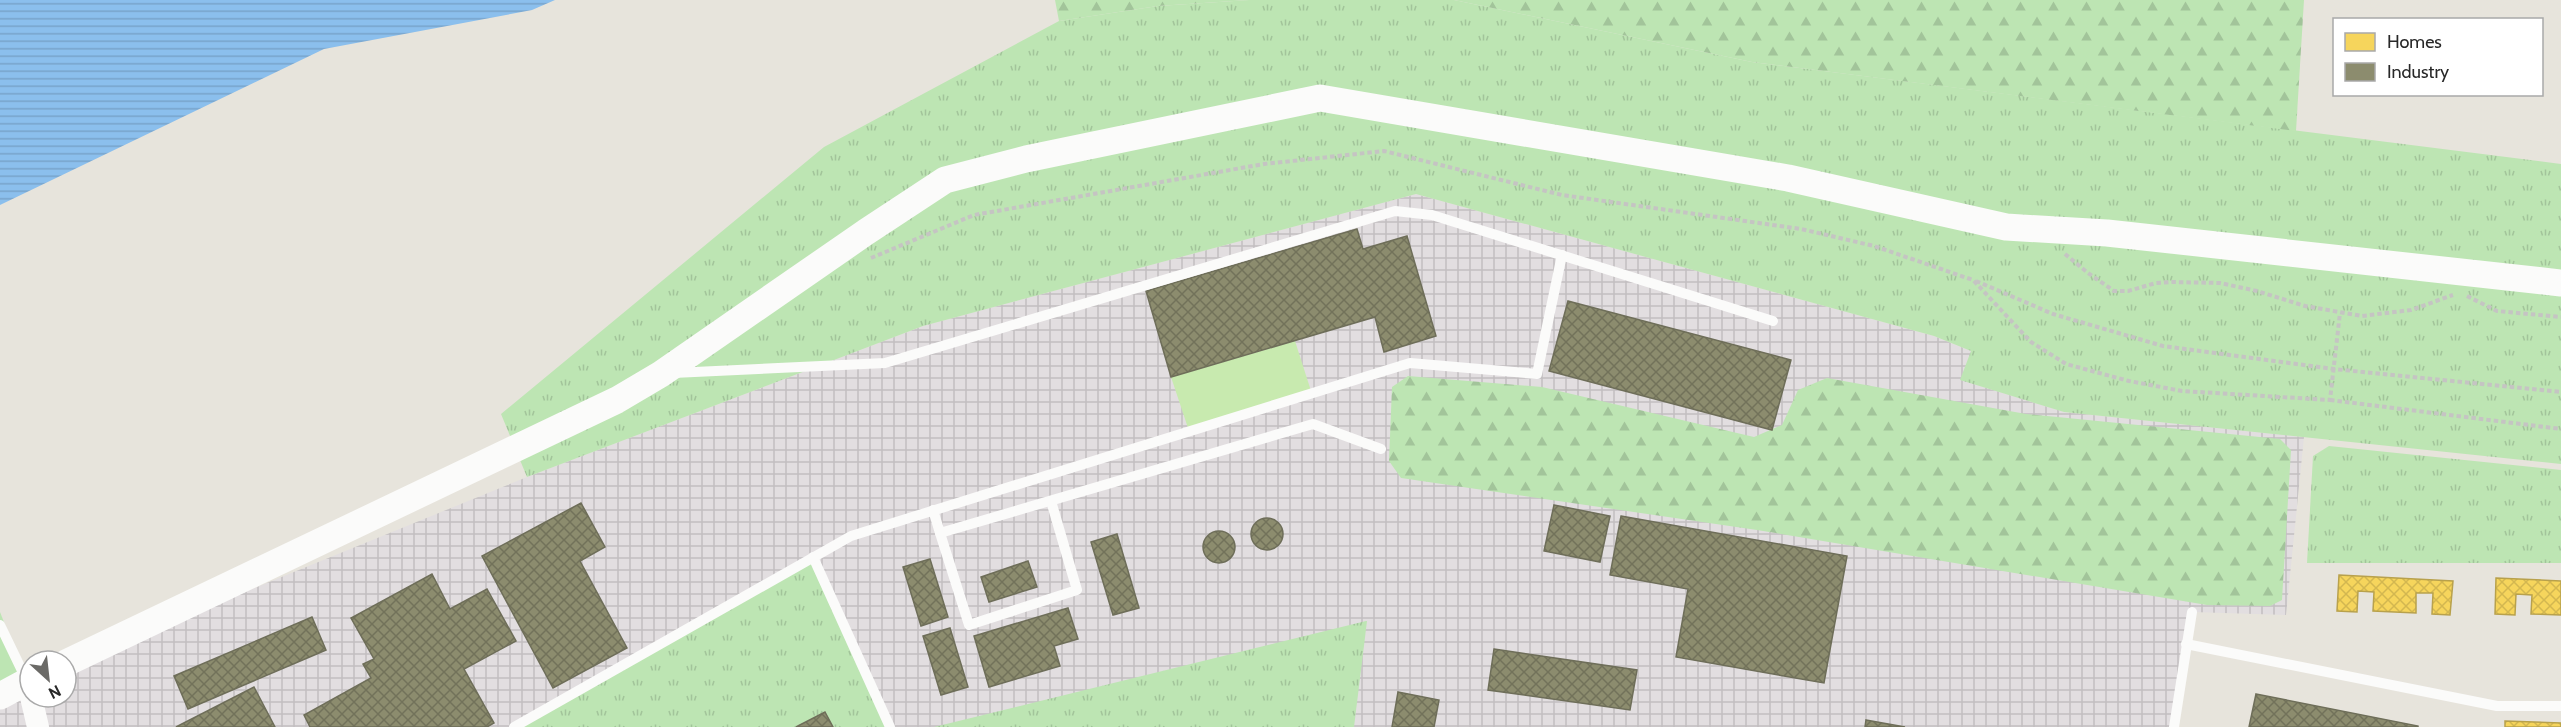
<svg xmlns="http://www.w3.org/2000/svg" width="2561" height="727" font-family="Cabin,sans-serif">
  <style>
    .industrial { fill: url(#industrial-grid) }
    .grass { fill: url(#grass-tufts) }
    .forest { fill: url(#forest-firs) }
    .park { fill: #bde5b3 }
    .pitch { fill: #c8eaaf }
    .water { fill: url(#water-rules) }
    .homes { fill: url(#homes-cross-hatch); stroke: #b8a14c; stroke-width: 1.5 }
    .industry { fill: url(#industry-cross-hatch); stroke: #6e6e59; stroke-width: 1.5 }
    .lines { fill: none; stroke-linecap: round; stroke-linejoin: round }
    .path { stroke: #c5c4c3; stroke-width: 4; stroke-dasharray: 4.5 3; stroke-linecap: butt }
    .service { stroke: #fbfbfa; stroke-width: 10 }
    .minor { stroke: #fbfbfa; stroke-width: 22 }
    .tertiary { stroke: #fbfbfa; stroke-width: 27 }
  </style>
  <defs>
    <pattern id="industrial-grid" width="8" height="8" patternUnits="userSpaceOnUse" patternTransform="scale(1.5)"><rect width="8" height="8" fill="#e2dee0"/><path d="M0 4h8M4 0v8" fill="none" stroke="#c2bec0"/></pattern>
    <pattern id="grass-tufts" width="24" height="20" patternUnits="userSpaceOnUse" patternTransform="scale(1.5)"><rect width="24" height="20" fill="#bde5b3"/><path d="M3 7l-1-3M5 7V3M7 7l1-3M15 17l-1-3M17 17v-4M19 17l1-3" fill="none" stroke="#a2c49a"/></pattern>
    <pattern id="forest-firs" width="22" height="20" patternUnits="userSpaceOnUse" patternTransform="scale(1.5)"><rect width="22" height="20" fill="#bde5b3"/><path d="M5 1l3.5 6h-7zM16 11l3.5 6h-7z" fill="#a2c49a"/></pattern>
    <pattern id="water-rules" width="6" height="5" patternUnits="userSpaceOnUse" patternTransform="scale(1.5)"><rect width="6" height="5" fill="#8bbfed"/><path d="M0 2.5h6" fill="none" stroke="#78a4cb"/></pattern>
    <pattern id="homes-cross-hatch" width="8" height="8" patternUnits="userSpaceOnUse" patternTransform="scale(1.5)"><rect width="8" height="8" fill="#f6d55c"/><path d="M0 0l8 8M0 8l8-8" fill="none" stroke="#d3b750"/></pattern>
    <pattern id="industry-cross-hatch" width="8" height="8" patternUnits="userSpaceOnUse" patternTransform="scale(1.5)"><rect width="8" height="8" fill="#8c8c6e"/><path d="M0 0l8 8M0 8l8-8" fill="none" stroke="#72725a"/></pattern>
  </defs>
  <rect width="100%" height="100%" fill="#e7e4dc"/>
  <path class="industrial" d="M1416,194L1934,336L1971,351L1961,380L2064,412L2304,437L2286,615L2192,612L2174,727H0V696L66,697V665L527,477L923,326Z"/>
  <g class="grass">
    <path d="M1249,0H1454L1752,62L2561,164V464L2064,412L1960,380L1971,351L1934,336L1416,194L923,326L527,477L501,414L824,147L1059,21L1158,6Z"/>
    <path d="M2329,446L2561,470V563H2307L2313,456Z"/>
    <path d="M813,557L890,727H514Z"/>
    <path d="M1367,621L1354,727H934L1366,621Z"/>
  </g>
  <g class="forest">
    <path d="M1055,0H1249L1158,6L1059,21Z"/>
    <path d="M1454,0H2304L2296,131L1752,62Z"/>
    <path d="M1408,376L1542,387L1754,437L1782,425L1798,390L1827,378L2026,414L2280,439L2291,450L2282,600L2270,606L2207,605L1757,530L1401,478L1389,461L1392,387Z"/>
  </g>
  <path class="park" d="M0,612L27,681L0,698Z"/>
  <path class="pitch" d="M1295,341L1312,394L1189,431L1171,377Z"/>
  <path class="water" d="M0,0H555L532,10L324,49L0,205Z"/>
  <g class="homes">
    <path d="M2339,575L2453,581L2450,615L2432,614L2433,593H2416V613L2373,611L2374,592L2358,591L2357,612L2337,611Z"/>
    <path d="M2496,578L2561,581V615L2531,614L2532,595L2516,594L2515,615L2495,614Z"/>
    <path d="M2505,721L2561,723V727H2505Z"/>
  </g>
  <g class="industry">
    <path d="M1357,229L1363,249L1407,236L1436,336L1384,352L1375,317L1171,377L1146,291Z"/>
    <path d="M1568,301L1791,360L1772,430L1549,371Z"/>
    <path d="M581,503L605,547L580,561L627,648L553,688L482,556Z"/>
    <path d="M1554,505L1610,516L1600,562L1544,551Z"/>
    <path d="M1621,516L1847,556L1824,683L1676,657L1688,589L1610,575Z"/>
    <circle cx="1267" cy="534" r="16"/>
    <circle cx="1219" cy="547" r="16"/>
    <path d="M1117,534L1139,608L1113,615L1091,542Z"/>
    <path d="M930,559L948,617L921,626L903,567Z"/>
    <path d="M1028,561L1037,587L989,602L981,577Z"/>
    <path d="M432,574L450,609L487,589L516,641L464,669L494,723L487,727H310L304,715L371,678L363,664L374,659L351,618Z"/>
    <path d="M1068,608L1078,639L1054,646L1060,666L989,687L974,636Z"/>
    <path d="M312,617L326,650L188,709L174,676Z"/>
    <path d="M950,628L968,687L941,695L923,636Z"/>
    <path d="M1494,649L1637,670L1630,710L1488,690Z"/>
    <path d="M254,687L275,727H176Z"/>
    <path d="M1398,692L1439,700L1434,727H1392Z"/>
    <path d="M2256,694L2418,726V727H2249Z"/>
    <path d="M825,712L833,727H796Z"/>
    <path d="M1866,720L1905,727H1865Z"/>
  </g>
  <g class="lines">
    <g class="path">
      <path d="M2065,254L2088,273L2114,291H2128L2156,283L2172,282L2220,283L2257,291L2305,306L2362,316L2411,310L2453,295"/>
      <path d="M871,258L974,215L1264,164L1384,151L1562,195L1801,229L1874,246L1973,280L2031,342L2066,364L2129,381L2182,391L2330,400L2340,313"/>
      <path d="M1976,281L2053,314L2163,346L2334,369L2561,392"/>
      <path d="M2467,296L2497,311L2561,317"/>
      <path d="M2330,400L2561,429"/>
    </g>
    <g class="service">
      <path d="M673,373L885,363L1395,211L1432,215L1773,321"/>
      <path d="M933,510L940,533L1313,424L1381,449"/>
      <path d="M940,533L969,625L1077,590L1051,501"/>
      <path d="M813,557L890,727"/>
      <path d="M0,625L27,681"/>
      <path d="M2186,644L2497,706H2561"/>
      <path d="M514,727L851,536L1410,363L1537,374L1562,255"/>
      <path d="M2174,727L2192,612"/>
    </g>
    <path class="minor" d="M31,697L38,727"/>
    <g class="tertiary">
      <path d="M66,663L617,400L661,374L866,232L945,180L1026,159L1320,98L1788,178L2006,227L2107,233L2561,283"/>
      <path d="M0,696L30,680"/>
    </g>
  </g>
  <rect x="2333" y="18" width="210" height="78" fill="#ffffff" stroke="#a9a9a9" stroke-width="1.5"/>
  <rect x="2345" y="33" width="30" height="18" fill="#f6d55c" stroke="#a9a9a9" stroke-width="1.5"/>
  <text x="2387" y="48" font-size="18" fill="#282828">Homes</text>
  <rect x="2345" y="63" width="30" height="18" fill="#8c8c6e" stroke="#a9a9a9" stroke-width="1.5"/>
  <text x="2387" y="78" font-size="18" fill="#282828">Industry</text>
  <g transform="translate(48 679) rotate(153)"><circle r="28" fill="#ffffff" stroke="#a9a9a9" stroke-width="1.5"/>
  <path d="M0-4.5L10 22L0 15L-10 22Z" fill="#6b6a67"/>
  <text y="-9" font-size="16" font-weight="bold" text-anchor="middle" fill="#282828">N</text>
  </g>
</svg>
